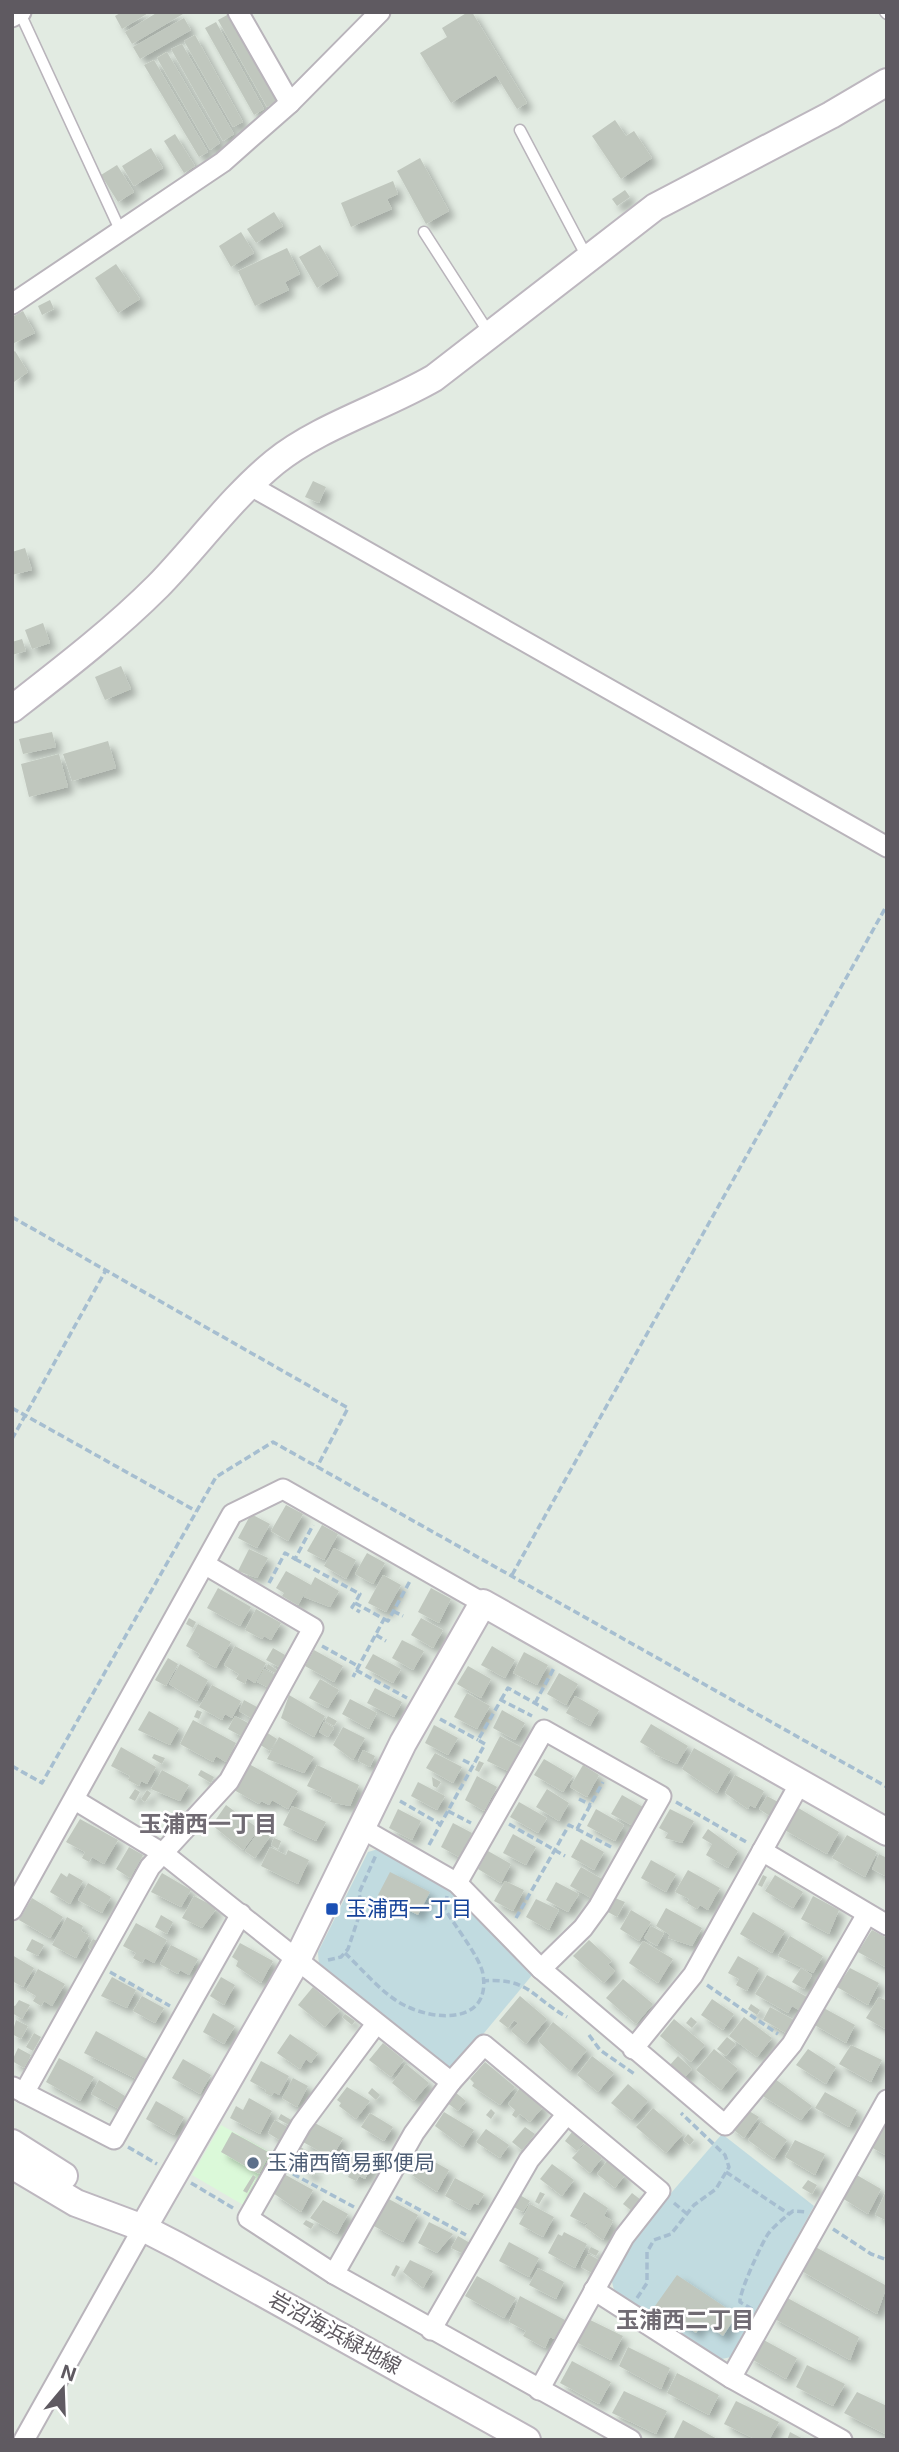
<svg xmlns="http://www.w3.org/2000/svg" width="899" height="2452" font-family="Inter,'Noto Sans JP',sans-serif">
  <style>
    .commercial { fill: #dbf9d9 }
    .green { fill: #c1dbe0 }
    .building { fill: #c0c7be; filter: url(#shadow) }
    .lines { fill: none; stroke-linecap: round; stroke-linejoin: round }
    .lane-casing { stroke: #b9b4bb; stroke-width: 13 }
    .street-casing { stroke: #b9b4bb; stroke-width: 23 }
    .secondary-casing { stroke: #bdb7bf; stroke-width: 30 }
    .path { stroke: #a6bed0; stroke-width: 3.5; stroke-dasharray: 7 3.5; stroke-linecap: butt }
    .lane { stroke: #fff; stroke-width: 10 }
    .street { stroke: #fff; stroke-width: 19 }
    .secondary { stroke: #fff; stroke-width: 26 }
    .transit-dot { fill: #1a4fb4; stroke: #fff; stroke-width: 2.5 }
    .service-dot { fill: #5c6f8a; stroke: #fff; stroke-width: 2.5 }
    .labels { text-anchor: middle; stroke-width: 5; stroke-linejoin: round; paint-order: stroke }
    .transit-label { font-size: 21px; fill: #164399; stroke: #fff; text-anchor: start }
    .service-label { font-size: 21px; fill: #4e5e75; stroke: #fff; text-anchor: start }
    .street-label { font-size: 21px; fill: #5f5a61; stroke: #fff }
    .neighbourhood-label { font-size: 23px; font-weight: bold; fill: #706b73; stroke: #fff }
  </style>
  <defs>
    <filter id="shadow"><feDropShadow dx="6" dy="6" stdDeviation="3.5" flood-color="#0004"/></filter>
  </defs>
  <rect width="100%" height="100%" fill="#e2ebe2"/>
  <path class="commercial" d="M221,2125L275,2155L245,2206L192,2175Z"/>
  <g class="green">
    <path d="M382,1848L448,1884L533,1974L455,2068H443L319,1967L318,1952L368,1852Z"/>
    <path d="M722,2134L814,2206L731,2357L717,2360L614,2290L611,2278L640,2229Z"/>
  </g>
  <g class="building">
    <path d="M122,12H150L122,29L115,16Z"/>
    <path d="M158,12L183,14L132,44L125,32Z"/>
    <path d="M468,12H472L527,103L517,109L496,75L451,103L420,53L447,37L442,28Z"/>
    <path d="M229,14L277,101L267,107L218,20Z"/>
    <path d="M184,18L191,30L140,59L133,47Z"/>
    <path d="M216,22L264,109L254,115L205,28Z"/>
    <path d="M195,35L243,122L233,127L184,41Z"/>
    <path d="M182,44L234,134L223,141L171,49Z"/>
    <path d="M167,52L220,143L210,150L157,58Z"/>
    <path d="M154,60L208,152L199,157L144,65Z"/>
    <path d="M615,120L626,136L634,131L652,158L621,179L592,136Z"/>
    <path d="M175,134L195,166L184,173L164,141Z"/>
    <path d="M151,148L163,168L134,186L122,166Z"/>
    <path d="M420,158L449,211L426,224L397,171Z"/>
    <path d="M117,165L134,192L118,202L101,175Z"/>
    <path d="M393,181L398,194L387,199L392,209L351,227L341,203Z"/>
    <path d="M625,190L630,197L617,206L612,199Z"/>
    <path d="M274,212L283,226L256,243L247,229Z"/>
    <path d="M241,232L254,253L231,267L219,246Z"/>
    <path d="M320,245L338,275L317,288L299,257Z"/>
    <path d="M287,248L300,274L285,282L289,290L255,306L238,271Z"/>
    <path d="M116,264L140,299L118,313L95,278Z"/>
    <path d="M50,300L54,309L42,315L38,306Z"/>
    <path d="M23,311L35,333L12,344V317Z"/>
    <path d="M15,351L28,372L14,382L12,353Z"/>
    <path d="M313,481L326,487L319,503L305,497Z"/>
    <path d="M25,548L32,570L12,575V552Z"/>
    <path d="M43,623L50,643L32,649L25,630Z"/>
    <path d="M22,639L26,651L12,655V642Z"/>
    <path d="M121,666L131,689L105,700L95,677Z"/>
    <path d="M52,732L56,747L23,754L19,739Z"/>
    <path d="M108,741L116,768L72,781L63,754Z"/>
    <path d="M59,754L68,787L29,797L21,764Z"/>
    <path d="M286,1505L303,1514L288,1541L271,1531Z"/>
    <path d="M251,1514L270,1524L257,1548L238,1538Z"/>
    <path d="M322,1525L338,1534L324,1560L307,1551Z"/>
    <path d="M334,1548L356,1560L346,1579L324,1566Z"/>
    <path d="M249,1549L268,1558L257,1578L238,1571Z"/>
    <path d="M367,1553L385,1563L373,1584L355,1574Z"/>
    <path d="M286,1571L311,1585L315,1577L339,1591L330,1607L304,1597L308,1588L298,1605L282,1596L284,1593L276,1588Z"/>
    <path d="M383,1575L401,1585L386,1612L368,1603Z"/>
    <path d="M218,1588L251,1607L240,1626L207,1608Z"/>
    <path d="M431,1588L451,1599L439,1623L418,1612Z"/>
    <path d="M256,1609L281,1623L271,1640L264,1636L262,1639L245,1630Z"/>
    <path d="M189,1618L196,1622L193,1628L186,1624Z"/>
    <path d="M421,1618L443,1630L433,1648L411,1635Z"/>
    <path d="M198,1624L231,1642L216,1668L198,1658L200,1654L186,1646Z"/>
    <path d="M402,1640L424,1651L413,1670L392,1658Z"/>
    <path d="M235,1646L266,1663L255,1683L247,1678L245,1684L236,1679L239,1674L224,1665Z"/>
    <path d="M492,1646L515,1660L505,1678L481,1665Z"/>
    <path d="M273,1648L285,1655L279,1667L266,1660Z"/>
    <path d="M314,1650L343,1666L334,1682L305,1666Z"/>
    <path d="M524,1652L548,1665L537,1685L513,1673Z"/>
    <path d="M373,1654L401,1669L393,1683L365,1668Z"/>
    <path d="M168,1658L178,1664L166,1686L155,1680Z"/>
    <path d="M180,1664L208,1680L197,1701L169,1684Z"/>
    <path d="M268,1664L277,1670L275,1673L266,1668Z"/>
    <path d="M468,1666L491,1679L481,1698L457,1684Z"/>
    <path d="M264,1669L276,1675L269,1688L257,1682Z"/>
    <path d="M559,1673L578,1684L566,1705L547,1694Z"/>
    <path d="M320,1679L339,1690L328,1708L309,1698Z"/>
    <path d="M212,1685L241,1701L232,1718L225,1714L222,1720L199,1707Z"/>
    <path d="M375,1688L402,1702L394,1717L367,1703Z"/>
    <path d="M467,1693L490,1706L477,1729L454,1717Z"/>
    <path d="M289,1695L325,1716L314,1737L281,1718Z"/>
    <path d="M575,1696L599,1710L590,1726L566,1713Z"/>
    <path d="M350,1699L377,1713L369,1729L342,1714Z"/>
    <path d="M244,1700L257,1707L251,1718L239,1711Z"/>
    <path d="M197,1710L202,1712L199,1719L194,1717Z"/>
    <path d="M502,1710L525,1723L515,1740L493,1728Z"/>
    <path d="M149,1711L179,1728L170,1745L138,1730Z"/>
    <path d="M235,1716L248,1723L241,1736L228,1729Z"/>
    <path d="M328,1716L337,1721L334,1726L325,1721Z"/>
    <path d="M193,1720L236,1743L226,1762L216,1756L213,1762L180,1744Z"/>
    <path d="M324,1722L334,1728L328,1737L319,1732Z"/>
    <path d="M651,1724L688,1746L677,1764L654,1754L655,1751L640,1742Z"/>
    <path d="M434,1725L458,1738L448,1755L425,1743Z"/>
    <path d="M343,1727L365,1738L353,1760L333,1745Z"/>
    <path d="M266,1732L277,1739L270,1751L259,1744Z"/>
    <path d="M500,1736L521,1747L508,1771L487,1761Z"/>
    <path d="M279,1737L314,1757L304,1773L267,1759Z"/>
    <path d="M121,1747L156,1767L147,1784L141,1781L139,1786L128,1780L130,1776L111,1766Z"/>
    <path d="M694,1748L731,1769L717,1793L682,1769Z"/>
    <path d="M363,1750L375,1756L370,1767L358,1761Z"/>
    <path d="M435,1753L462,1767L453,1783L426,1768Z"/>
    <path d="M154,1754L165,1758L162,1764L152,1758Z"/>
    <path d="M544,1759L573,1776L563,1792L534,1775Z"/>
    <path d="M479,1761L484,1763L479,1772L475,1770Z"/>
    <path d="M249,1764L298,1791L288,1809L272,1800L269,1805L261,1801L259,1804L234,1790Z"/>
    <path d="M317,1765L359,1785L350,1806L330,1802L332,1797L307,1786Z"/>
    <path d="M583,1765L599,1775L587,1797L570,1787Z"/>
    <path d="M162,1770L189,1785L180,1801L151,1789Z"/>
    <path d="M201,1770L214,1777L211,1783L198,1775Z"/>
    <path d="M735,1775L764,1791L755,1808L750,1805L748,1809L725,1793Z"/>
    <path d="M477,1776L497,1787L484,1811L465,1800Z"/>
    <path d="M432,1777L441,1782L437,1788L433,1786Z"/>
    <path d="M418,1782L445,1796L437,1810L411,1796Z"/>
    <path d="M135,1789L140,1792L135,1801L129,1798Z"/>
    <path d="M547,1789L569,1803L559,1821L536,1807Z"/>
    <path d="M147,1790L151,1793L145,1802L141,1799Z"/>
    <path d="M622,1795L643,1807L633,1826L611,1814Z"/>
    <path d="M767,1796L778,1802L770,1816L759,1809Z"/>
    <path d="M519,1802L547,1818L538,1833L510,1817Z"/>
    <path d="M226,1805L259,1829L243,1850L212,1825Z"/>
    <path d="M292,1806L326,1822L316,1841L283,1825Z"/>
    <path d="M795,1806L839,1832L827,1854L781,1828Z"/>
    <path d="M398,1809L421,1821L412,1840L389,1828Z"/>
    <path d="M596,1809L624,1825L615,1841L587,1826Z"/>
    <path d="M670,1809L694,1821L682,1843L665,1838L668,1833L659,1828Z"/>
    <path d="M80,1819L118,1840L104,1864L92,1857L89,1862L82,1858L85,1852L66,1842Z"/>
    <path d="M453,1823L472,1833L459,1857L441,1847Z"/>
    <path d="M261,1828L271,1835L255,1858L245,1851Z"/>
    <path d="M708,1829L738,1851L728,1868L706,1855L712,1844L702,1838Z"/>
    <path d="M513,1834L536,1847L526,1865L503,1853Z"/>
    <path d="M847,1835L877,1852L865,1877L832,1858Z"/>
    <path d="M274,1838L281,1841L278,1849L271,1845Z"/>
    <path d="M581,1839L604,1852L594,1870L571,1857Z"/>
    <path d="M129,1847L143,1855L130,1878L116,1869Z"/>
    <path d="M270,1847L286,1855L288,1850L309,1860L298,1884L261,1866Z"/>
    <path d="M488,1851L511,1864L501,1883L478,1869Z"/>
    <path d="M879,1854L887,1858V1877L872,1869Z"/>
    <path d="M651,1860L676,1874L666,1892L641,1878Z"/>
    <path d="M581,1867L602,1879L591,1898L570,1886Z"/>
    <path d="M688,1870L720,1888L708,1910L700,1905L697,1909L687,1903L689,1899L675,1892Z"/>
    <path d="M390,1872L430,1892L418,1915L378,1895Z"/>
    <path d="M61,1873L67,1877L69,1873L83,1881L70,1904L50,1892Z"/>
    <path d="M162,1873L191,1890L181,1907L151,1892Z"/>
    <path d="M763,1875L767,1877L762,1887L758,1885Z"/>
    <path d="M775,1875L803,1892L793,1908L765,1891Z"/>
    <path d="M505,1881L524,1890L513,1911L494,1901Z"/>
    <path d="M556,1882L579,1894L568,1912L546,1900Z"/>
    <path d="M88,1883L111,1897L102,1913L78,1900Z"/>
    <path d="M194,1896L217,1908L202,1928L182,1918Z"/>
    <path d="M813,1896L839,1910L829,1934L801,1919Z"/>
    <path d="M32,1898L63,1917L50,1938L19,1920Z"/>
    <path d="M615,1898L625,1902L617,1917L608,1912Z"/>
    <path d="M536,1899L559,1910L549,1930L526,1917Z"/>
    <path d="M666,1908L702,1928L692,1946L668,1938L670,1935L656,1926Z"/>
    <path d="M631,1910L651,1922L639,1941L620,1929Z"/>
    <path d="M753,1912L785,1931L772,1953L740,1934Z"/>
    <path d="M161,1915L173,1922L167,1934L155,1927Z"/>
    <path d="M67,1917L83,1926L81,1931L89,1935L76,1958L52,1945Z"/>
    <path d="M136,1923L167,1940L154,1963L145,1958L142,1963L133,1958L136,1953L123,1946Z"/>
    <path d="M651,1926L664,1933L657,1946L644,1938Z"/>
    <path d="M872,1930L887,1938V1968L858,1952Z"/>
    <path d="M790,1936L823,1956L813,1973L778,1956Z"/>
    <path d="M32,1939L44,1945L38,1956L26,1950Z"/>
    <path d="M93,1939L97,1941L92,1950L88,1947Z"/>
    <path d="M589,1940L612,1961L608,1964L615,1971L604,1983L573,1956Z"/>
    <path d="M643,1941L673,1959L658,1983L629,1963Z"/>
    <path d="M240,1943L273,1961L261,1983L236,1966L238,1961L232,1957Z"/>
    <path d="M171,1945L198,1959L189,1975L180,1970L178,1974L160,1964Z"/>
    <path d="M12,1955L34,1968L23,1987L12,1981Z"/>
    <path d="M738,1956L759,1968L747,1991L736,1985L739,1979L728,1973Z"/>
    <path d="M801,1968L812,1975L804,1989L792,1982Z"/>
    <path d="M850,1968L879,1983L868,2005L837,1987Z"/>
    <path d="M38,1969L65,1984L52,2006L44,2001L41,2006L33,2001L36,1996L26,1990Z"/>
    <path d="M767,1975L807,1997L799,2010L792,2006L788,2013L755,1994Z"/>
    <path d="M112,1977L136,1990L127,2008L101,1996Z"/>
    <path d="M221,1977L235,1985L224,2005L210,1996Z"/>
    <path d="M623,1979L653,2004L636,2024L606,1998Z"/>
    <path d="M313,1987L340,2010L325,2027L298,2005Z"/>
    <path d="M142,1996L164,2008L155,2023L133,2011Z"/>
    <path d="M520,1996L547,2019L526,2044L511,2031L518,2023L514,2020L508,2028L499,2021Z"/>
    <path d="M879,1997L887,2001V2030L866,2018Z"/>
    <path d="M712,1999L734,2014L723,2030L701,2015Z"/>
    <path d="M19,2000L30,2005L22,2019L12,2013V2005L15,2006Z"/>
    <path d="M751,2004L760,2010L757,2015L748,2009Z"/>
    <path d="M820,2006L855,2025L846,2043L811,2023Z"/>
    <path d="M770,2007L794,2020L786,2033L763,2020Z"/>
    <path d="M213,2013L235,2026L224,2044L203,2032Z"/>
    <path d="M345,2014L355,2021L352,2025L342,2017Z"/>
    <path d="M691,2017L697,2022L692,2028L686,2023Z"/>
    <path d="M744,2017L772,2038L757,2057L729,2036Z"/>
    <path d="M674,2019L705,2045L691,2062L660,2036Z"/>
    <path d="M16,2020L28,2026L21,2039L12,2034Z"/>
    <path d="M553,2022L587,2050L570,2071L538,2041Z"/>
    <path d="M96,2031L147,2059L136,2079L84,2053Z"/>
    <path d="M34,2033L41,2037L33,2051L26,2047Z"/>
    <path d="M290,2034L318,2053L311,2063L306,2059L300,2069L277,2053Z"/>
    <path d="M727,2037L736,2044L726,2056L717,2049Z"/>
    <path d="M383,2043L404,2060L391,2077L369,2060Z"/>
    <path d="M851,2045L882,2060L871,2082L839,2064Z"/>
    <path d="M18,2048L31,2055L24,2068L12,2061Z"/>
    <path d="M714,2049L738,2069L721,2090L696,2070Z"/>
    <path d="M808,2049L836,2067L826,2084L796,2065Z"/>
    <path d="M592,2056L614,2073L598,2092L577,2075Z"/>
    <path d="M678,2056L692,2069L683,2079L669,2066Z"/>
    <path d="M59,2058L94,2077L80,2101L46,2082Z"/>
    <path d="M183,2059L211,2075L200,2094L172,2078Z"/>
    <path d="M261,2061L289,2076L279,2095L274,2092L271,2096L265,2093L266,2090L250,2081Z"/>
    <path d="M485,2062L515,2087L500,2105L472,2086L474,2083L470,2079Z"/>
    <path d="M406,2064L429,2083L414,2101L392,2083Z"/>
    <path d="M771,2076L812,2106L801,2120L758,2093Z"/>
    <path d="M293,2078L308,2086L297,2107L282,2098Z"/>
    <path d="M99,2080L125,2096L119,2109L91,2094Z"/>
    <path d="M628,2084L648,2101L632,2120L611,2103Z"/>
    <path d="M347,2087L370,2101L356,2119L339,2106L341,2103L337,2100Z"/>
    <path d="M372,2088L380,2095L376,2100L368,2093Z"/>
    <path d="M520,2088L543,2107L530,2122L520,2114L516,2118L512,2115L515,2110L508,2104Z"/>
    <path d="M455,2092L466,2101L458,2111L446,2102Z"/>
    <path d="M825,2092L857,2110L849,2127L815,2108Z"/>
    <path d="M249,2098L272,2111L260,2134L230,2118L236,2106L243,2110Z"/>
    <path d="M156,2101L184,2117L174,2135L146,2119Z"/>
    <path d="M653,2108L683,2134L666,2153L636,2127Z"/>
    <path d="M744,2108L759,2117L744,2138L729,2126Z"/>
    <path d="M491,2109L495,2113L491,2119L486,2115Z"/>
    <path d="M444,2112L474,2130L463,2147L435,2126Z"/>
    <path d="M370,2113L393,2127L384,2141L361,2127Z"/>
    <path d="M281,2114L293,2121L291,2126L278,2119Z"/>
    <path d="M275,2120L289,2128L281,2141L268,2133Z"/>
    <path d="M313,2122L343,2138L332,2158L303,2142Z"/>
    <path d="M761,2122L787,2140L774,2159L748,2140Z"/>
    <path d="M882,2123L887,2126V2156L869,2146Z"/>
    <path d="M525,2127L535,2134L522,2150L512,2142Z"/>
    <path d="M486,2129L509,2145L500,2158L476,2142Z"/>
    <path d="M232,2132L270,2153L259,2174L221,2152Z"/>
    <path d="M572,2132L584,2142L577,2151L565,2141Z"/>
    <path d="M688,2134L694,2140L690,2145L683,2140Z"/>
    <path d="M795,2140L825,2154L815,2175L785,2157Z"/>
    <path d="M585,2144L602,2158L590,2173L572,2158Z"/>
    <path d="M300,2147L310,2152L304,2164L294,2158Z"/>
    <path d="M347,2150L373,2163L365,2179L359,2176L356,2181L348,2177L351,2171L339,2165Z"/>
    <path d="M417,2152L449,2170L437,2192L406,2171Z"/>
    <path d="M607,2161L625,2175L615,2188L597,2174Z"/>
    <path d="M552,2164L574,2180L562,2196L540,2179Z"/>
    <path d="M305,2166L316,2171L313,2176L303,2171Z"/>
    <path d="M284,2174L313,2190L301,2212L273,2193Z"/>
    <path d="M855,2174L881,2189L868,2214L842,2198Z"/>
    <path d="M253,2175L256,2177L247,2193L243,2191Z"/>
    <path d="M455,2178L484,2194L478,2205L474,2203L470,2210L445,2196Z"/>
    <path d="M808,2180L817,2185L812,2194L802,2188Z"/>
    <path d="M887,2189V2221L875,2215Z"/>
    <path d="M540,2192L545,2194L539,2204L535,2202Z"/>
    <path d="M584,2192L608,2208L604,2216L613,2221L603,2240L585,2227L590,2219L585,2224L570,2216Z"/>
    <path d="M632,2193L641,2200L632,2211L623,2204Z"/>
    <path d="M518,2194L530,2201L523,2212L512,2206Z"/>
    <path d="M387,2198L418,2215L403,2242L372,2225Z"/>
    <path d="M323,2200L348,2214L337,2234L310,2218Z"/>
    <path d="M530,2204L554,2217L543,2237L519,2224Z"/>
    <path d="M306,2220L314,2224L311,2229L303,2224Z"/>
    <path d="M429,2222L453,2234L437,2253L418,2243Z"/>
    <path d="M564,2232L587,2244L575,2268L548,2253L558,2234L562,2236Z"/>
    <path d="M458,2236L470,2243L464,2254L451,2248Z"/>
    <path d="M509,2242L539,2258L529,2277L499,2261Z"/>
    <path d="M810,2244L887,2286L877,2314L798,2269Z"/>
    <path d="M591,2247L599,2251L596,2256L588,2252Z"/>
    <path d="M588,2254L599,2260L592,2273L581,2267Z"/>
    <path d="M410,2260L433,2271L423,2288L403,2272Z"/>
    <path d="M396,2265L400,2267L395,2277L391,2275Z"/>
    <path d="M538,2268L564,2282L556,2299L529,2285Z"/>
    <path d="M677,2275L737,2315L723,2336L703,2322L696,2333L655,2306Z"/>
    <path d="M477,2276L516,2298L504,2318L465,2296Z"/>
    <path d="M782,2295L859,2337L850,2360L771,2317Z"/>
    <path d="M520,2296L565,2320L554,2339L550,2337L545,2348L523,2336L526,2331L509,2322Z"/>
    <path d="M584,2317L623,2336L611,2360L572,2340Z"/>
    <path d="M760,2338L797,2358L786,2379L748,2357Z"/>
    <path d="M628,2347L670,2368L661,2389L619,2366Z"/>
    <path d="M572,2361L611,2382L599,2404L560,2383Z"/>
    <path d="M807,2365L845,2384L833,2406L796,2387Z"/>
    <path d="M677,2373L719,2395L709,2415L667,2393Z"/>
    <path d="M624,2391L667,2411L656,2434L612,2413Z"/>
    <path d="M857,2392L887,2406L885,2434L844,2413Z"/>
    <path d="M736,2401L779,2422L769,2440H757L724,2424Z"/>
    <path d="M683,2420L719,2440H673Z"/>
    <path d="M790,2432L805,2440H787Z"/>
  </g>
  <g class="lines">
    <g class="lane-casing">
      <g id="lane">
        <path d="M885,12L887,14"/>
        <path d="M20,13L121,232"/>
        <path d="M520,130L588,259"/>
        <path d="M424,232L489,333"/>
      </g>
    </g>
    <g class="street-casing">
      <g id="street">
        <path d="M238,12L290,103"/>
        <path d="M12,17L21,12"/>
        <path d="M12,304L223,162L290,103L380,12"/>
        <path d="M251,486L887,847"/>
        <path d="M75,1800L164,1854L451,2082L484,2045L660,2191L624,2237L539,2390"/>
        <path d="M361,1828L457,1883L541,1969L725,2125L792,2044L867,1914"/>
        <path d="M762,1851L887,1925"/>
        <path d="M457,1883L544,1730L661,1796L599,1906L583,1928L541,1969"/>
        <path d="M12,1910L232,1514L283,1489L483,1603"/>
        <path d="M376,2024L301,2125L248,2218L334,2274L631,2440"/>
        <path d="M633,2049L693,1975L800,1783"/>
        <path d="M13,2087L114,2139L241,1914"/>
        <path d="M24,2093L150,1867L229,1781L313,1628L206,1565"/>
        <path d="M334,2274L414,2133L451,2082"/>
        <path d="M594,2290L731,2378L842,2440"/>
        <path d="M431,2330L529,2160L567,2114"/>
        <path d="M731,2378L887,2100"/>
        <path d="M24,2440L143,2228"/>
      </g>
    </g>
    <g class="secondary-casing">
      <g id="secondary">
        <path d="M12,709C62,670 113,631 158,586C197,546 231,498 275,462C318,427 384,407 434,378L655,207L831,115L887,82"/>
        <path d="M12,2143L64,2176"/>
        <path d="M12,2165L76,2203L143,2228L178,2246L527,2440"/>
        <path d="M143,2228L297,1960L403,1743L483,1603L887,1832"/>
      </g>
    </g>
    <g class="path">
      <path d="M12,1217L348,1408L317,1467"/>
      <path d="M12,1408L196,1511"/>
      <path d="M12,1439L106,1270"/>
      <path d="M295,1559L360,1594L355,1603L384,1619L353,1677"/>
      <path d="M512,1575L887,905"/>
      <path d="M269,1583L285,1553L295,1559L313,1525"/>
      <path d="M355,1603L352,1607L360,1612"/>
      <path d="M393,1611L403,1616"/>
      <path d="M384,1619L388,1621L410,1581"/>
      <path d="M376,1635L386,1641"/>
      <path d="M322,1646L358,1666"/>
      <path d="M356,1670L407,1698"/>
      <path d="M501,1700L508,1688L549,1711"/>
      <path d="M535,1703L554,1668"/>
      <path d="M440,1719L478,1740"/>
      <path d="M463,1760L473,1765"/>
      <path d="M12,1766L42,1783L216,1477L273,1442L887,1787"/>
      <path d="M579,1799L591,1805"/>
      <path d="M400,1801L440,1824"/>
      <path d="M676,1802L748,1843"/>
      <path d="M448,1811L471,1823"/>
      <path d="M509,1824L565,1856"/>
      <path d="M577,1829L613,1848"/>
      <path d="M429,1845L485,1744L478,1740L501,1700L532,1716"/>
      <path d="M516,1918L569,1825L577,1829L603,1782"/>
      <path d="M345,1953C363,1970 384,1996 406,2006C436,2021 491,2024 483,1974C480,1957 454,1925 445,1909L447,1896"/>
      <path d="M328,1960L341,1957L348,1949L362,1907L359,1893L376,1855"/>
      <path d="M110,1972L170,2006"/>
      <path d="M482,1981C529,1977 531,1997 567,2017"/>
      <path d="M707,1985L778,2034"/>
      <path d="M589,2035L600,2050L636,2075"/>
      <path d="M128,2147L157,2164"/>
      <path d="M726,2172L789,2214"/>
      <path d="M293,2174L354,2207"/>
      <path d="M191,2183L233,2208"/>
      <path d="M396,2197L466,2235"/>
      <path d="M674,2203L686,2213"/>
      <path d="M833,2229L871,2254L887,2260"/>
      <path d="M637,2298L647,2283V2252L654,2240L671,2234L694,2205L716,2189L729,2167L725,2155L681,2113"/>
      <path d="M752,2309L740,2302C739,2292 762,2243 768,2234C775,2225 784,2218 793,2211L806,2212"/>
    </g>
    <use href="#lane" class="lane"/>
    <use href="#street" class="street"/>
    <use href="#secondary" class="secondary"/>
  </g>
  <rect class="transit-dot" x="325" y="1902" width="14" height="14" rx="3.5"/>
  <circle class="service-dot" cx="253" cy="2163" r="7"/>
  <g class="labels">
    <g class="transit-label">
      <text x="346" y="1916">玉浦西一丁目</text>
    </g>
    <g class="service-label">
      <text x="267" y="2170">玉浦西簡易郵便局</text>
    </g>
    <g class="street-label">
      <text transform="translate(335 2333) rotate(29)" y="7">岩沼海浜緑地線</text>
    </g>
    <g class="neighbourhood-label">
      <text x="208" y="1832">玉浦西一丁目</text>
      <text x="685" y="2328">玉浦西二丁目</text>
    </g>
  </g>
  <rect width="899" height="2452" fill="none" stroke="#5f5a61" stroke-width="28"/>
  <g transform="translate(63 2389) rotate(19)" stroke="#ffffff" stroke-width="5" paint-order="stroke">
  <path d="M0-5L12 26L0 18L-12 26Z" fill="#5f5a61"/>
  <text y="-10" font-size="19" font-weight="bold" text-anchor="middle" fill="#5f5a61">N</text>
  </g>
</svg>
